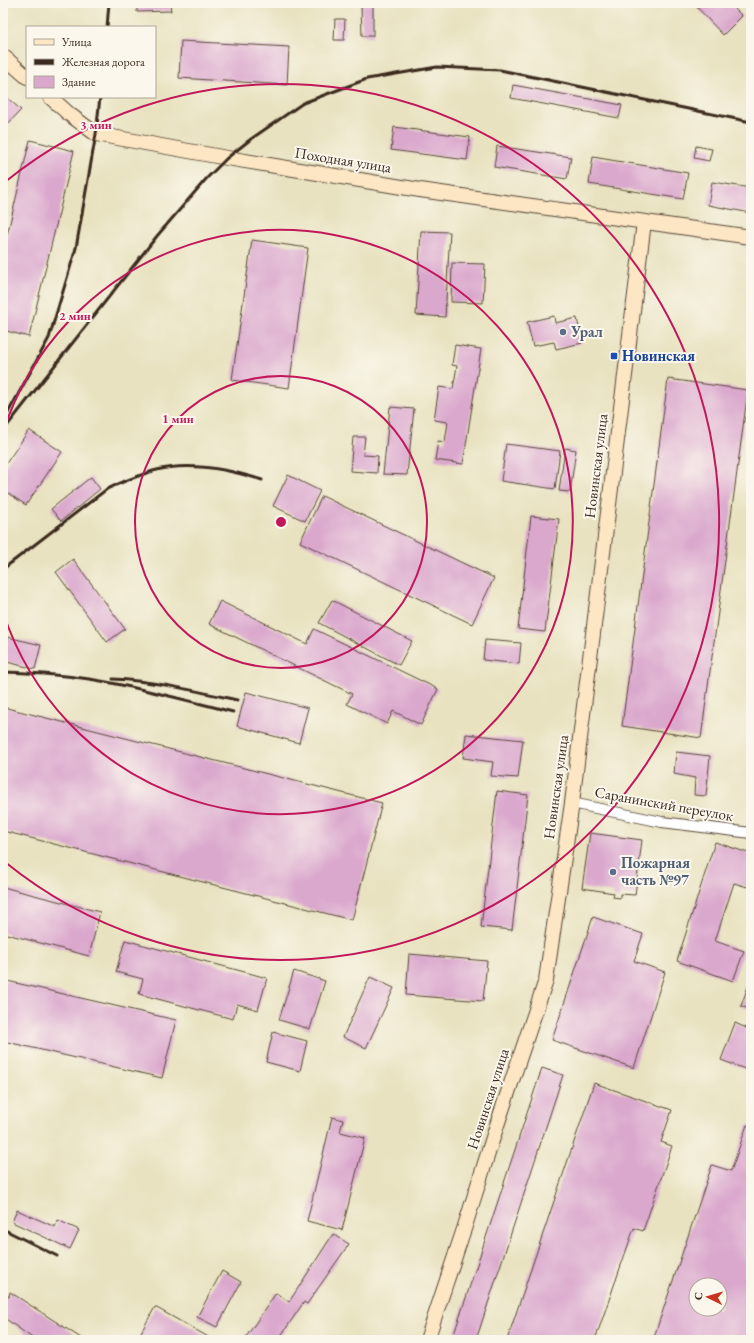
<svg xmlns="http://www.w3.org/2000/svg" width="754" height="1343" font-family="'EB Garamond',serif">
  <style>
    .building { fill: #daa7cd; fill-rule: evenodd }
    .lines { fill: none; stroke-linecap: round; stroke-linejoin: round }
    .street-casing { stroke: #554636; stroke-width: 12 }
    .secondary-casing { stroke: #554636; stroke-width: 16 }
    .street { stroke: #fff; stroke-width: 10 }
    .secondary { stroke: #fce6c4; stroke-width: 14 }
    .rail { stroke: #3b2a1e; stroke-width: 3 }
    .ring { fill: none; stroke: #c2185b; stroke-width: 2 }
    .service-dot { fill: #5c6f8a; stroke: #fbf7ec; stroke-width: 1.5 }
    .transit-dot { fill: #1a4fb4; stroke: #fbf7ec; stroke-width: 1.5 }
    .labels { text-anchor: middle; stroke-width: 4; stroke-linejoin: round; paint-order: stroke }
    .street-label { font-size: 15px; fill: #3b2a1e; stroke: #fbf7ec }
    .service-label { font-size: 15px; font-weight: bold; fill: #4e5e75; stroke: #fbf7ec; text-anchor: start }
    .transit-label { font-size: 15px; font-weight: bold; fill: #164399; stroke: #fbf7ec; text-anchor: start }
    .centre { fill: #c2185b; stroke: #fbf7ec; stroke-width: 2 }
    .ring-label { font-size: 12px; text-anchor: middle; font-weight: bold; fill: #c2185b; stroke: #fbf7ec; stroke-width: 4; stroke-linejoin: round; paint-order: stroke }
  </style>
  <rect width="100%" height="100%" fill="#fbf7ec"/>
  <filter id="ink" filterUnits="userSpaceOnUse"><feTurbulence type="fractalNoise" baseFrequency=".025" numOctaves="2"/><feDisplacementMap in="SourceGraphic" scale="8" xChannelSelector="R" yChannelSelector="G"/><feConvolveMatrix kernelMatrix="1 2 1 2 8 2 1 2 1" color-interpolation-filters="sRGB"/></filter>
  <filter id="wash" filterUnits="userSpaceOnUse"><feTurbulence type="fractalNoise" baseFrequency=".012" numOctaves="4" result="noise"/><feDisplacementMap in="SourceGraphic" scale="16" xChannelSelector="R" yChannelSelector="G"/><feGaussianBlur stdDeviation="0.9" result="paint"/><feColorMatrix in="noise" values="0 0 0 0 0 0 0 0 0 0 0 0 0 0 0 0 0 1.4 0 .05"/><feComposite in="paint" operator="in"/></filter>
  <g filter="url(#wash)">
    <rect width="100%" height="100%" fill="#e8e2c0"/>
    <g id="blocks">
      <g class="building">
        <path d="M137,3H170L171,11L137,12Z"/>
        <path d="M693,3H729L742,16L723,35Z"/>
        <path d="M361,4H373V36H362Z"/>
        <path d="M335,19H345L344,40H334Z"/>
        <path d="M181,41L289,47L287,85L179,78Z"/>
        <path d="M513,85L622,105L619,118L511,98Z"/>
        <path d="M3,94L21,110L3,129Z"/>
        <path d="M394,127L470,137L467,160L391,150Z"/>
        <path d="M30,140L74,151L29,337L3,330V252Z"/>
        <path d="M497,146L571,157L567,179L494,167Z"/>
        <path d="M696,146L712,149L709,161L694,158Z"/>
        <path d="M593,157L688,173L683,199L589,184Z"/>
        <path d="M712,182L751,188V213L708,205Z"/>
        <path d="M421,231L450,232L445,317L416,315Z"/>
        <path d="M252,240L308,248L289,388L232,380Z"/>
        <path d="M452,263L485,264L483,303L451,302Z"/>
        <path d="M554,316L555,323L577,318L582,343L556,349L554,342L533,346L527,322Z"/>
        <path d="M455,345L481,349L463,464L435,460L438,441L445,442L448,422L434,420L439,387L453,389L457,366L452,365Z"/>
        <path d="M668,379L748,390L701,738L622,726Z"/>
        <path d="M390,407L414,409L407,475L383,474Z"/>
        <path d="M29,430L62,452L26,505L3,490V468Z"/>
        <path d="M353,437H365L363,455L378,456L377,473L350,471Z"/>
        <path d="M506,444L560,451L555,489L501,481Z"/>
        <path d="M565,448L576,450L570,492L559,491Z"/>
        <path d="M288,475L320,491L305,521L273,506Z"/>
        <path d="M91,477L100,489L61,521L51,509Z"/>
        <path d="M322,496L494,578L472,624L300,542Z"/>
        <path d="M531,516L559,519L545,632L518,629Z"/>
        <path d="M73,559L125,629L107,642L56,572Z"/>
        <path d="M332,600L412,641L399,665L319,623Z"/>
        <path d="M220,601L307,644L314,629L438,689L421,725L393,711L387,724L347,704L352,694L209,624Z"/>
        <path d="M3,636L41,645L35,669L3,661Z"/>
        <path d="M485,640L521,643L519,664L483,660Z"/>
        <path d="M246,692L308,708L299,743L237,726Z"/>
        <path d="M3,707L382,803L352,920L3,831Z"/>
        <path d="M466,734L523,740L518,778L491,776L493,762L463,758Z"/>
        <path d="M676,752L710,756L706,796L694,795L695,778L674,774Z"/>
        <path d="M497,791L528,795L512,930L481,927Z"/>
        <path d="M590,833L642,840L635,895L620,894V898L613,897L614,893L582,888Z"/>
        <path d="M715,842L751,854V888L734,883L715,941L744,951L733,981L677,961Z"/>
        <path d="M3,887L100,912L89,956L3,933Z"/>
        <path d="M593,917L643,934L634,961L665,972L634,1068L552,1040Z"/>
        <path d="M125,940L267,978L258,1010L237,1004L233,1019L139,994L143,979L116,972Z"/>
        <path d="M409,954L487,961L483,1001L406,995Z"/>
        <path d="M294,971L325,981L310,1029L279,1020Z"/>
        <path d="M370,977L394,988L366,1048L343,1037Z"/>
        <path d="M751,978V1010L741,1006Z"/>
        <path d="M3,980L176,1020L162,1078L3,1041Z"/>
        <path d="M735,1023L751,1030V1063L748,1070L721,1060Z"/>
        <path d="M273,1032L307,1041L300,1071L266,1062Z"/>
        <path d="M542,1068L563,1075L476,1340H452Z"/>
        <path d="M594,1083L672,1110L661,1142L672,1146L643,1231L634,1228L595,1340H507Z"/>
        <path d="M332,1117L343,1120L340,1132L365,1138L342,1230L307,1221Z"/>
        <path d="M747,1125L751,1126V1340H653L712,1165L731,1171ZM696,1285H720V1309H696Z"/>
        <path d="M17,1210L55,1227L58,1220L79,1230L70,1249L12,1222Z"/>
        <path d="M333,1234L349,1244L307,1304L304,1302L278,1340H244L276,1293L289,1302Z"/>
        <path d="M222,1271L241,1282L217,1327L197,1317Z"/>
        <path d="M10,1292L84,1340H35L3,1317V1293L9,1297Z"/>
        <path d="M155,1307L212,1339L211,1340H146L139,1336Z"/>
      </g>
    </g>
  </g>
  <g filter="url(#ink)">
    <use href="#blocks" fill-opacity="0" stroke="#554636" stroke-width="1"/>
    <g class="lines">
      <g class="street-casing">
        <path id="street" d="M572,803L662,822L751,833"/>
      </g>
      <g class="secondary-casing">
        <g id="secondary">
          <path d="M3,56L27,77"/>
          <path d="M50,97L69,114L96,134L227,158L420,190L751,237"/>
          <path d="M427,1340L465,1226L497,1125L546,980L572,803L644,222"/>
        </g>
      </g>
      <use href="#street" class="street"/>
      <use href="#secondary" class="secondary"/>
      <g class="rail">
        <path d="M107,27L109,3"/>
        <path d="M3,422L49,338L76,248L96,134L100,97"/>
        <path d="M3,431L157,236L207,178L227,158L251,139L303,103L367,79L437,67L500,70L751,122"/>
        <path d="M3,569L107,489C122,482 137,476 153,471C188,461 228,469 262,480"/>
        <path d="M3,672C36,673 68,675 101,681C145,689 189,701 233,712"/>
        <path d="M113,679C155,681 196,691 237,700"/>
        <path d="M3,1229L57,1256"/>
      </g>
    </g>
  </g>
  <g class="ring">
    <circle cx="281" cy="522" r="146"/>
    <path d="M3 432A292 292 0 1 1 3 612"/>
    <path d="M5 182A438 438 0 1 1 5 862"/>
  </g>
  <g class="service-dot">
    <circle cx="563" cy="332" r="4"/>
    <circle cx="613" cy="872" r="4"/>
  </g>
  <rect class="transit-dot" x="610" y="352" width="8" height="8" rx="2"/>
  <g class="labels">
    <g class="street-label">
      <text transform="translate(343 160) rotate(9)" y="5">Походная улица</text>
      <text transform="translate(596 466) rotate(-83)" y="5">Новинская улица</text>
      <text transform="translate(556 787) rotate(-82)" y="5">Новинская улица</text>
      <text transform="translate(664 804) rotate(10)" y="5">Саранинский переулок</text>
      <text transform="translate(488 1099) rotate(-72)" y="5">Новинская улица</text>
    </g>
    <g class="service-label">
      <text x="571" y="337">Урал</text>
      <text x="621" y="868">Пожарная<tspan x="621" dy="17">часть №97</tspan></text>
    </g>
    <g class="transit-label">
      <text x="622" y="361">Новинская</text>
    </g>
  </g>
  <circle cx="281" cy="522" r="6" class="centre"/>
  <g class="ring-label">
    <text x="96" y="129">3 мин</text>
    <text x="75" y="320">2 мин</text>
    <text x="178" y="423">1 мин</text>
  </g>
  <rect width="754" height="1343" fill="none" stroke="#fbf7ec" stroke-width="16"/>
  <rect x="26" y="26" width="130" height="72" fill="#fbf7ec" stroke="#aea59a"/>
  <rect x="34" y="39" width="20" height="6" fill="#fce6c4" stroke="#aea59a"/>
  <text x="62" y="46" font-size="12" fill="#3b2a1e">Улица</text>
  <rect x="34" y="59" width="20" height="6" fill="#3b2a1e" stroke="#aea59a"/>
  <text x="62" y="66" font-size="12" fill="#3b2a1e">Железная дорога</text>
  <rect x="34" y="76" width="20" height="12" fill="#daa7cd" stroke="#aea59a"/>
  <text x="62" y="86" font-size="12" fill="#3b2a1e">Здание</text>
  <g transform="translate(708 1297) rotate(275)"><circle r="19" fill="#fbf7ec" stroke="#aea59a"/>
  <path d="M0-3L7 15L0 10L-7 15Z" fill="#c8321e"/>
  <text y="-6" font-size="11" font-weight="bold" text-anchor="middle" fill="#3b2a1e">С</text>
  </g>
</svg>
